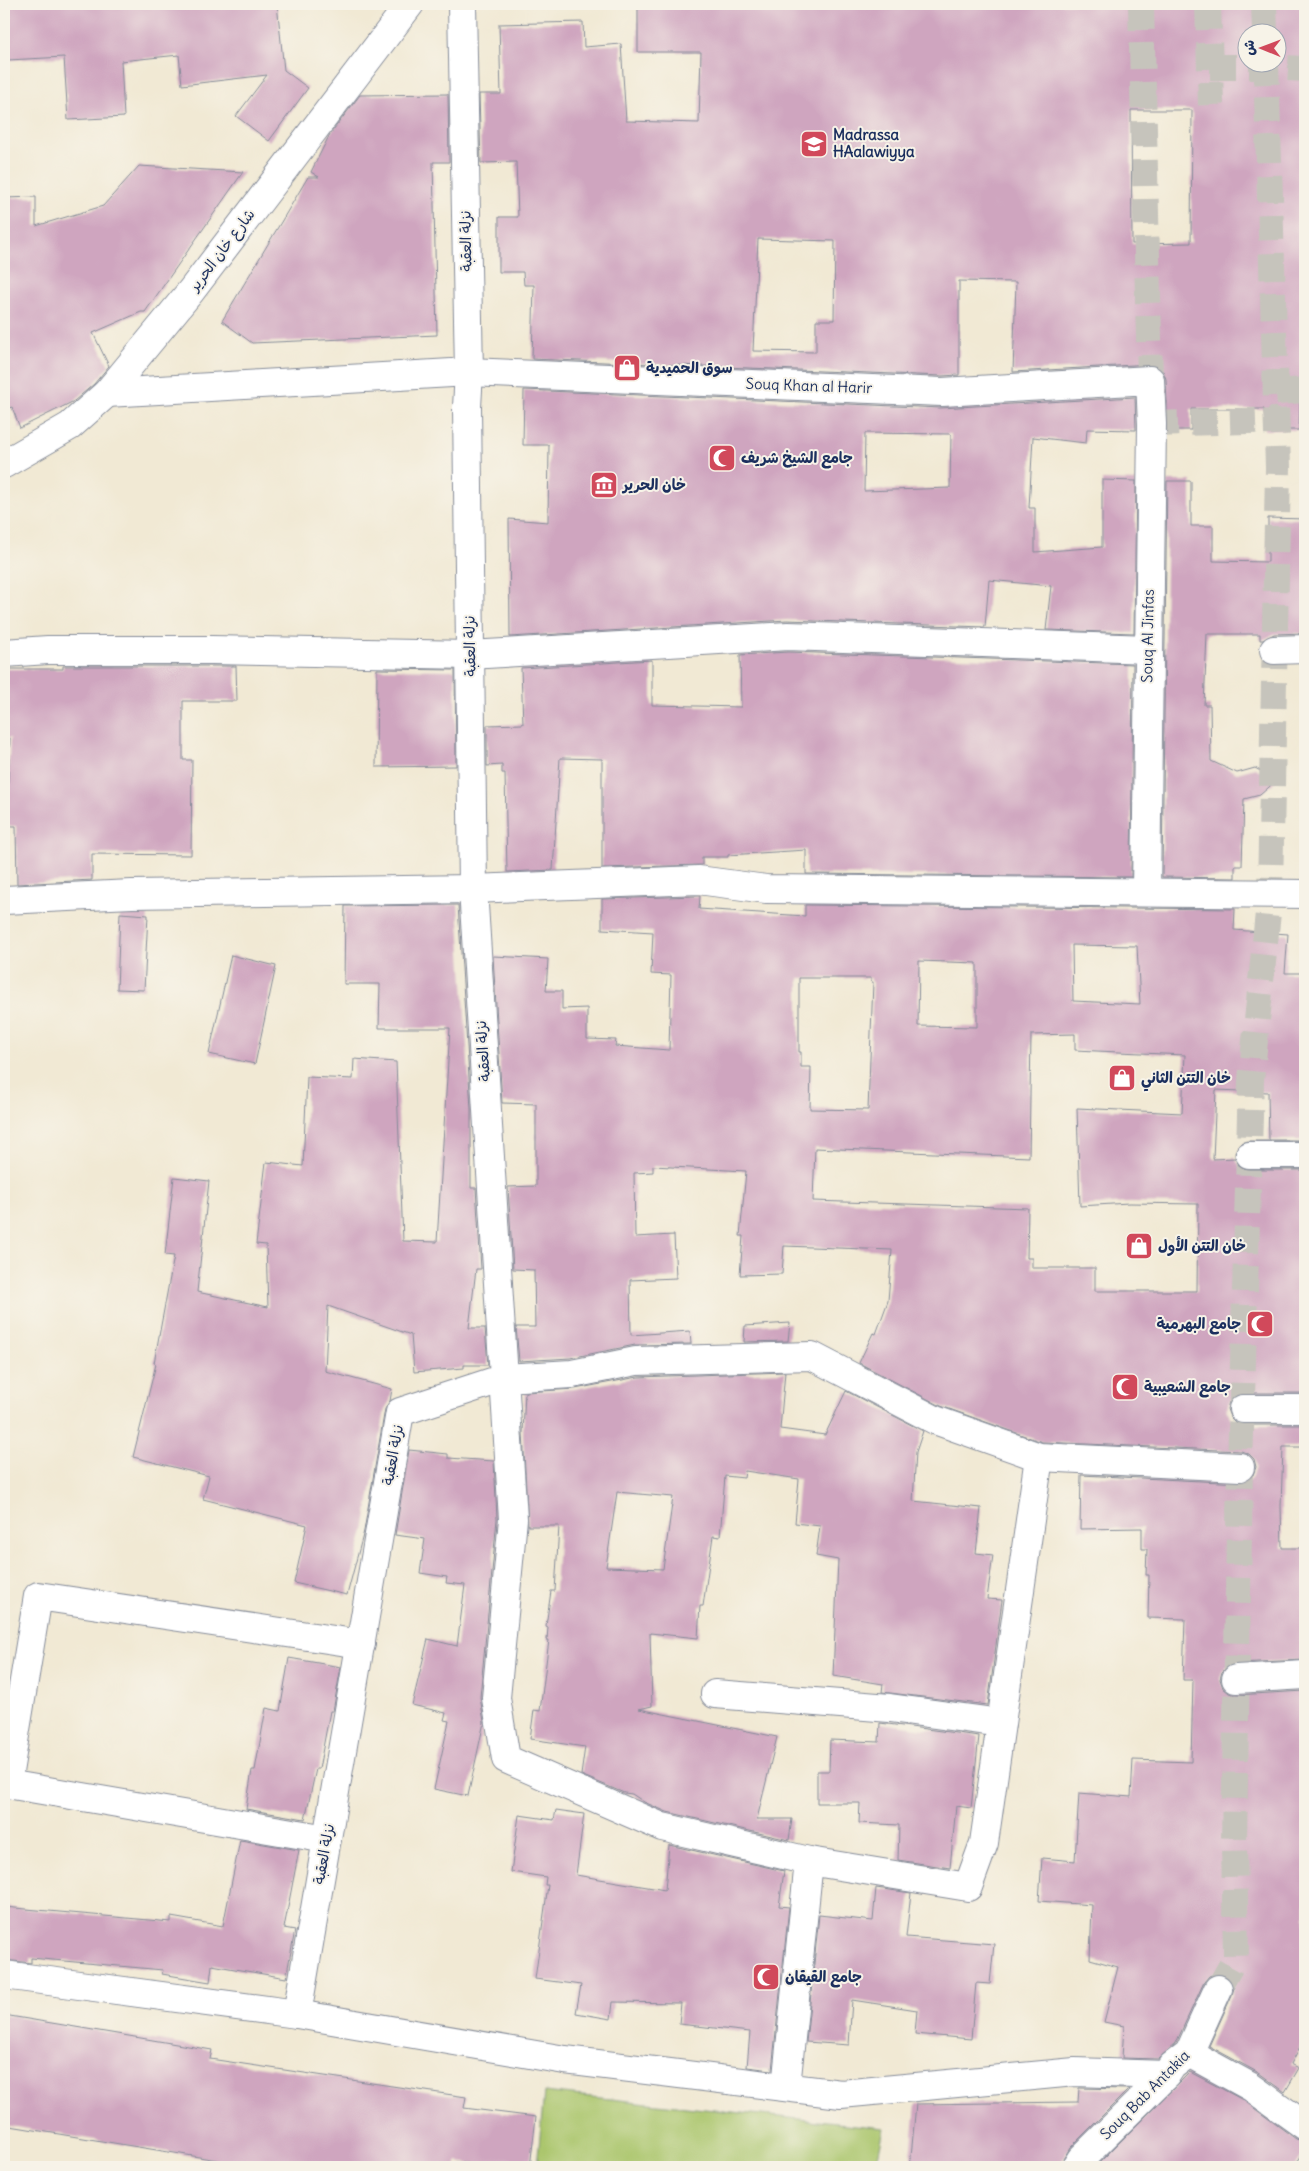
<svg xmlns="http://www.w3.org/2000/svg" width="1309" height="2171" font-family="Delius,'Playpen Sans Arabic',sans-serif">
  <style>
    .green { fill: #abc66d; stroke: #637a66 }
    .building { fill: #cfa5bf; fill-rule: evenodd }
    .lines { fill: none; stroke-linecap: round; stroke-linejoin: round }
    .pedestrian-tunnel { stroke: #c6c4bc; stroke-width: 26; stroke-dasharray: 26 13; stroke-linecap: butt }
    .pedestrian-casing { stroke: #868c99; stroke-width: 29 }
    .minor-casing { stroke: #868c99; stroke-width: 30 }
    .pedestrian { stroke: #fff; stroke-width: 26 }
    .minor { stroke: #fff; stroke-width: 28 }
    .labels { text-anchor: middle; stroke-width: 4; stroke-linejoin: round; paint-order: stroke }
    .poi-label { font-size: 15px; font-weight: bold; fill: #1b2f5e; stroke: #f7f3e8; text-anchor: start }
    .street-label { font-size: 15px; fill: #1b2f5e; stroke: #f7f3e8 }
  </style>
  <rect width="100%" height="100%" fill="#f7f3e8"/>
  <filter id="ink" filterUnits="userSpaceOnUse"><feTurbulence type="fractalNoise" baseFrequency=".02" numOctaves="2"/><feDisplacementMap in="SourceGraphic" scale="10" xChannelSelector="R" yChannelSelector="G"/><feConvolveMatrix kernelMatrix="1 2 1 2 8 2 1 2 1" color-interpolation-filters="sRGB"/></filter>
  <filter id="wash" filterUnits="userSpaceOnUse"><feTurbulence type="fractalNoise" baseFrequency=".0096" numOctaves="4" result="noise"/><feDisplacementMap in="SourceGraphic" scale="20" xChannelSelector="R" yChannelSelector="G"/><feGaussianBlur stdDeviation="1.12" result="paint"/><feColorMatrix in="noise" values="0 0 0 0 0 0 0 0 0 0 0 0 0 0 0 0 0 1.4 0 .05"/><feComposite in="paint" operator="in"/></filter>
  <g filter="url(#wash)">
    <rect width="100%" height="100%" fill="#f1e9d4"/>
    <path class="green" d="M544,2092L884,2128L876,2167H537Z"/>
    <g id="blocks">
      <g class="building">
        <path d="M5,4H277L284,70L308,88L269,141L236,116L267,75L182,85L179,55L121,61L124,117L68,120L64,57L8,60Z"/>
        <path d="M638,4H1305V402H1300L1299,430H1265L1264,409H1191V430H1168L1166,379L1163,371L1157,366L1150,364L1013,372L1016,282L959,281V375L942,376L532,359L534,285H524L523,272H499V217H518L516,162L481,163L479,94H501L499,24L583,22L584,47L621,44L626,121L699,123L701,52H638ZM1246,32H1276V62H1246ZM1131,110H1192L1191,243L1132,244ZM758,239L835,241L834,320H816V352L753,351Z"/>
        <path d="M448,94L449,162H433L437,335L252,343L222,321L308,177H319L311,172L330,134L360,95Z"/>
        <path d="M139,166L243,172L145,312H141L93,333L109,366L94,384L74,401L20,428L12,407L4,410V198L36,197V226L103,206Z"/>
        <path d="M524,390L941,408L1135,397L1136,430L1087,429L1086,443L1033,437L1029,508H1035V552L1102,547V480L1136,481L1134,633L1046,630L1051,586L989,580L985,627L787,620L510,637L509,519L548,522L549,445H523ZM865,433L951,434L950,488L864,491Z"/>
        <path d="M1167,481H1191V526H1213V561L1268,562V518L1305,519V633L1274,634L1263,640H1260V634H1207L1204,705H1210L1211,761L1237,773L1255,768L1277,780L1260,795L1244,799L1242,866H1235V878L1162,877Z"/>
        <path d="M788,652L1133,664L1131,877L806,874V850L728,855V857H702V865L602,868V759L560,758L553,870L507,872L505,773H502V765L487,766V725L523,724L521,668L652,660V705L741,707L740,655Z"/>
        <path d="M63,666H236L237,701H183V760H192L191,855L92,854V880L17,884L16,826H6L10,738L4,739V669H63Z"/>
        <path d="M377,669L455,670L456,766L376,767Z"/>
        <path d="M697,896H700L699,909L805,916V905L1235,909L1234,930L1288,934L1285,973H1305V1140H1269L1268,1092L1216,1090L1213,1159L1235,1158L1241,1168L1249,1170H1305V1393H1243L1235,1396L1229,1402L1227,1409L1230,1417L1236,1423L1243,1425H1305V1447H1283L1281,1506L1282,1548H1305V1660L1235,1663L1228,1666L1222,1672L1220,1679L1223,1688L1229,1693L1236,1695L1305,1691V2001L1303,2041L1291,2064L1299,2068L1285,2092L1259,2073L1209,2046L1232,1995L1234,1988L1231,1980L1224,1975L1217,1973L1209,1976L1204,1982L1176,2043L1158,2059L1122,2058L1124,2026L1104,2022L1118,1967L1090,1959L1092,1905L1039,1901L1042,1858L1075,1861L1079,1793L1131,1797L1133,1760L1191,1762L1193,1680H1183L1185,1619L1148,1618L1149,1575H1146L1147,1549H1142V1528L1080,1529L1081,1475L1240,1483L1248,1481L1253,1475L1256,1467L1254,1459L1249,1454L1241,1451L1042,1442L941,1406L859,1363L873,1333L876,1334L888,1301L892,1250L784,1246L782,1274L740,1275L743,1236H740L746,1171L653,1166V1172L634,1173L635,1237L674,1235L676,1278L630,1280L631,1335L690,1331L691,1344L635,1345L570,1358L519,1361L516,1327H535L534,1270L513,1269L508,1187L536,1186V1104L502,1103L493,956L548,959L546,991H562V1009L587,1008V1039L616,1040L615,1046L669,1050L671,975L651,974L653,932L602,929V899ZM1072,945L1137,946L1140,1004L1073,1001ZM919,961L977,963V1027L918,1026ZM799,978H871V982H873L868,1110L810,1109L811,1067H801V1052H799ZM1075,1034V1050L1185,1055L1182,1113L1077,1108L1080,1206L1129,1203L1198,1204L1197,1291H1095V1268H1032V1258H1027L1028,1208L813,1201L815,1148L1029,1157L1031,1035Z"/>
        <path d="M458,905L471,1109V1188H476L481,1269H476L469,1328H485L488,1365H464V1368L414,1372L411,1335L328,1306L325,1371L392,1389L390,1401L385,1409L364,1531L347,1595L294,1583L307,1525L203,1499L209,1476L133,1457L156,1364L154,1363L174,1256L165,1255L174,1177L209,1181L197,1292L268,1307L266,1245L256,1244L266,1162L303,1166L307,1077L353,1079L354,1059L396,1062L403,1241L437,1242L450,1028H379L380,984H344L345,906Z"/>
        <path d="M120,913L148,915L144,990L117,989Z"/>
        <path d="M231,955L276,966L255,1064L209,1054Z"/>
        <path d="M790,1323L788,1341L744,1342L745,1326Z"/>
        <path d="M785,1372L780,1429L825,1435L846,1391L923,1431L916,1452L913,1501L981,1508L976,1553L993,1555L987,1599L1002,1600L988,1705L882,1692L883,1684L833,1676L838,1560L816,1556L820,1526L795,1523L799,1479L745,1471L744,1478L725,1476L720,1537L713,1536L703,1606H700L698,1638L650,1633L652,1706L639,1709L777,1737L757,1819H792L789,1840L667,1812L644,1802L632,1794L624,1793L581,1775L585,1747L530,1739L534,1710L540,1711L549,1640H547L548,1627L546,1626L551,1591H555L559,1526H528L523,1433L525,1392L575,1389L638,1377ZM617,1492L673,1497L663,1569L606,1567Z"/>
        <path d="M409,1450L448,1454V1458L494,1461L497,1519L480,1697L484,1722L468,1796L434,1789L449,1721L444,1720L446,1713L412,1705L428,1639L457,1646L465,1585L446,1583L447,1577L420,1573L425,1539L395,1535Z"/>
        <path d="M289,1658L341,1667L333,1711H330L319,1769H316L305,1819L246,1809L252,1770H255L266,1708L280,1711Z"/>
        <path d="M880,1723L979,1736L971,1808L956,1806L950,1868L898,1860L899,1825L859,1823L860,1803H817V1771H829L830,1740L879,1742Z"/>
        <path d="M556,1810L584,1814L576,1875L665,1890L669,1845L784,1871L779,1906L789,1907L772,2070L747,2067L750,2032L679,2024L681,2003L613,2002L611,2019L576,2013L581,1985L535,1979L548,1885H545L546,1877L511,1872L519,1815L554,1820Z"/>
        <path d="M240,1840L299,1850L284,1928L295,1930L286,1978L212,1965L210,1982L162,1974L163,1970L31,1958V1963L4,1960V1907L171,1922V1917L223,1926Z"/>
        <path d="M876,1888L911,1893L906,1937L994,1944L990,1984L976,1983L971,2039L915,2034L917,2010L852,2000L849,2045L806,2042L819,1915L873,1921Z"/>
        <path d="M4,2015L212,2050L210,2059L466,2097L464,2108L536,2117L530,2167H497L456,2162V2167H260L4,2125Z"/>
        <path d="M1190,2072L1243,2100L1296,2139L1305,2142V2150L1294,2167H1095Z"/>
        <path d="M1079,2088L1129,2089L1070,2148L1063,2159L1060,2167H910L916,2104L1078,2102Z"/>
      </g>
    </g>
  </g>
  <g filter="url(#ink)">
    <use href="#blocks" fill-opacity="0" stroke="#868c99" stroke-width="1"/>
    <g class="lines">
      <g class="pedestrian-tunnel">
        <path d="M1141,4L1150,380"/>
        <path d="M1208,4L1211,105"/>
        <path d="M1264,4L1265,32"/>
        <path d="M1210,67H1266L1305,69"/>
        <path d="M1276,392L1305,390"/>
        <path d="M1152,424L1277,420"/>
        <path d="M1218,1989L1236,1957L1234,1843L1240,1467L1251,1080L1270,893L1278,468L1266,62"/>
      </g>
      <g class="pedestrian-casing">
        <path id="pedestrian" d="M1249,1155H1305"/>
      </g>
      <g class="minor-casing">
        <g id="minor">
          <path d="M107,393L469,372L942,392L1150,380L1152,424L1146,892"/>
          <path d="M4,464L70,426L107,393L191,291L410,4"/>
          <path d="M1274,650L1305,649"/>
          <path d="M4,653L48,650H212L470,655L788,636L1148,649"/>
          <path d="M4,900L132,894L473,889L698,880L766,889L1305,894"/>
          <path d="M1243,1409H1305"/>
          <path d="M1236,1679L1305,1675"/>
          <path d="M715,1694L890,1708L1001,1723"/>
          <path d="M327,1839L7,1784L38,1596L361,1644"/>
          <path d="M809,1861L662,1827L506,1759L496,1698L513,1519L504,1378L572,1374L636,1361L812,1356L935,1420L1039,1457L1240,1467"/>
          <path d="M4,1975L297,2014L565,2060L841,2094L1075,2072L1166,2075"/>
          <path d="M297,2014L400,1412L504,1378L473,889L467,407L469,372L462,4"/>
          <path d="M1189,2053L1251,2087L1305,2126"/>
          <path d="M786,2087L809,1861L968,1887L984,1843L1039,1457"/>
          <path d="M1076,2167L1081,2159L1166,2075L1172,2066L1189,2053L1218,1989"/>
        </g>
      </g>
      <use href="#pedestrian" class="pedestrian"/>
      <use href="#minor" class="minor"/>
    </g>
  </g>
  <defs>
    <g id="school-square" transform="scale(1.4375)"><rect x="-9" y="-9" width="18" height="18" rx="4" fill="#d1495b" stroke="#f7f3e8"/><path d="M0-5L7-2L0 1L-7-2ZM-4 1L0 2.5L4 1V4Q0 6-4 4Z" fill="#fff"/></g>
    <g id="shop-square" transform="scale(1.4375)"><rect x="-9" y="-9" width="18" height="18" rx="4" fill="#d1495b" stroke="#f7f3e8"/><path d="M-5-2.5h2.3a2.7 3.5 0 0 1 5.4 0H5L5.5 6h-11ZM-1.5-2.5h3a1.5 2.3 0 0 0-3 0Z" fill="#fff"/></g>
    <g id="mosque-square" transform="scale(1.4375)"><rect x="-9" y="-9" width="18" height="18" rx="4" fill="#d1495b" stroke="#f7f3e8"/><path d="M3.5-4.9A6 6 0 1 0 3.5 4.9A5 5 0 1 1 3.5-4.9Z" fill="#fff"/></g>
    <g id="museum-square" transform="scale(1.4375)"><rect x="-9" y="-9" width="18" height="18" rx="4" fill="#d1495b" stroke="#f7f3e8"/><path d="M0-6L6-3V-2H-6V-3ZM-5-1h2V3h-2ZM-1-1h2V3h-2ZM3-1h2V3H3ZM-6 4H6V6H-6Z" fill="#fff"/></g>
  </defs>
  <g fill-rule="evenodd">
    <use href="#school-square" x="814" y="144"/>
    <use href="#shop-square" x="627" y="368"/>
    <use href="#mosque-square" x="722" y="458"/>
    <use href="#museum-square" x="604" y="485"/>
    <use href="#shop-square" x="1122" y="1078"/>
    <use href="#shop-square" x="1139" y="1246"/>
    <use href="#mosque-square" x="1260" y="1324"/>
    <use href="#mosque-square" x="1125" y="1387"/>
    <use href="#mosque-square" x="766" y="1977"/>
  </g>
  <g class="labels">
    <g class="poi-label">
      <text x="833" y="140">Madrassa<tspan x="833" dy="17">HAalawiyya</tspan></text>
      <text x="646" y="373">سوق الحميدية</text>
      <text x="741" y="463">جامع الشيخ شريف</text>
      <text x="623" y="490">خان الحرير</text>
      <text x="1141" y="1083">خان التتن الثاني</text>
      <text x="1158" y="1251">خان التتن الأول</text>
      <text x="1241" y="1329" text-anchor="end">جامع البهرمية</text>
      <text x="1144" y="1392">جامع الشعيبية</text>
      <text x="785" y="1982">جامع القيقان</text>
    </g>
    <g class="street-label">
      <text transform="translate(466 241) rotate(-91)" y="5">نزلة العقبة</text>
      <text transform="translate(222 250) rotate(-53)" y="5">شارع خان الحرير</text>
      <text transform="translate(809 386) rotate(2)" y="5">Souq Khan al Harir</text>
      <text transform="translate(1148 636) rotate(-89)" y="5">Souq Al Jinfas</text>
      <text transform="translate(470 646) rotate(-91)" y="5">نزلة العقبة</text>
      <text transform="translate(483 1051) rotate(-94)" y="5">نزلة العقبة</text>
      <text transform="translate(393 1455) rotate(-80)" y="5">نزلة العقبة</text>
      <text transform="translate(324 1854) rotate(-80)" y="5">نزلة العقبة</text>
      <text transform="translate(1145 2095) rotate(-45)" y="5">Souq Bab Antakia</text>
    </g>
  </g>
  <rect width="1309" height="2171" fill="none" stroke="#f7f3e8" stroke-width="20"/>
  <g transform="translate(1262 48) rotate(271)"><circle r="24" fill="#f7f3e8" stroke="#9fa5b1"/>
  <path d="M0-4L9 19L0 12L-9 19Z" fill="#d1495b"/>
  <text y="-8" font-size="14" font-weight="bold" text-anchor="middle" fill="#1b2f5e">ش</text>
  </g>
</svg>
